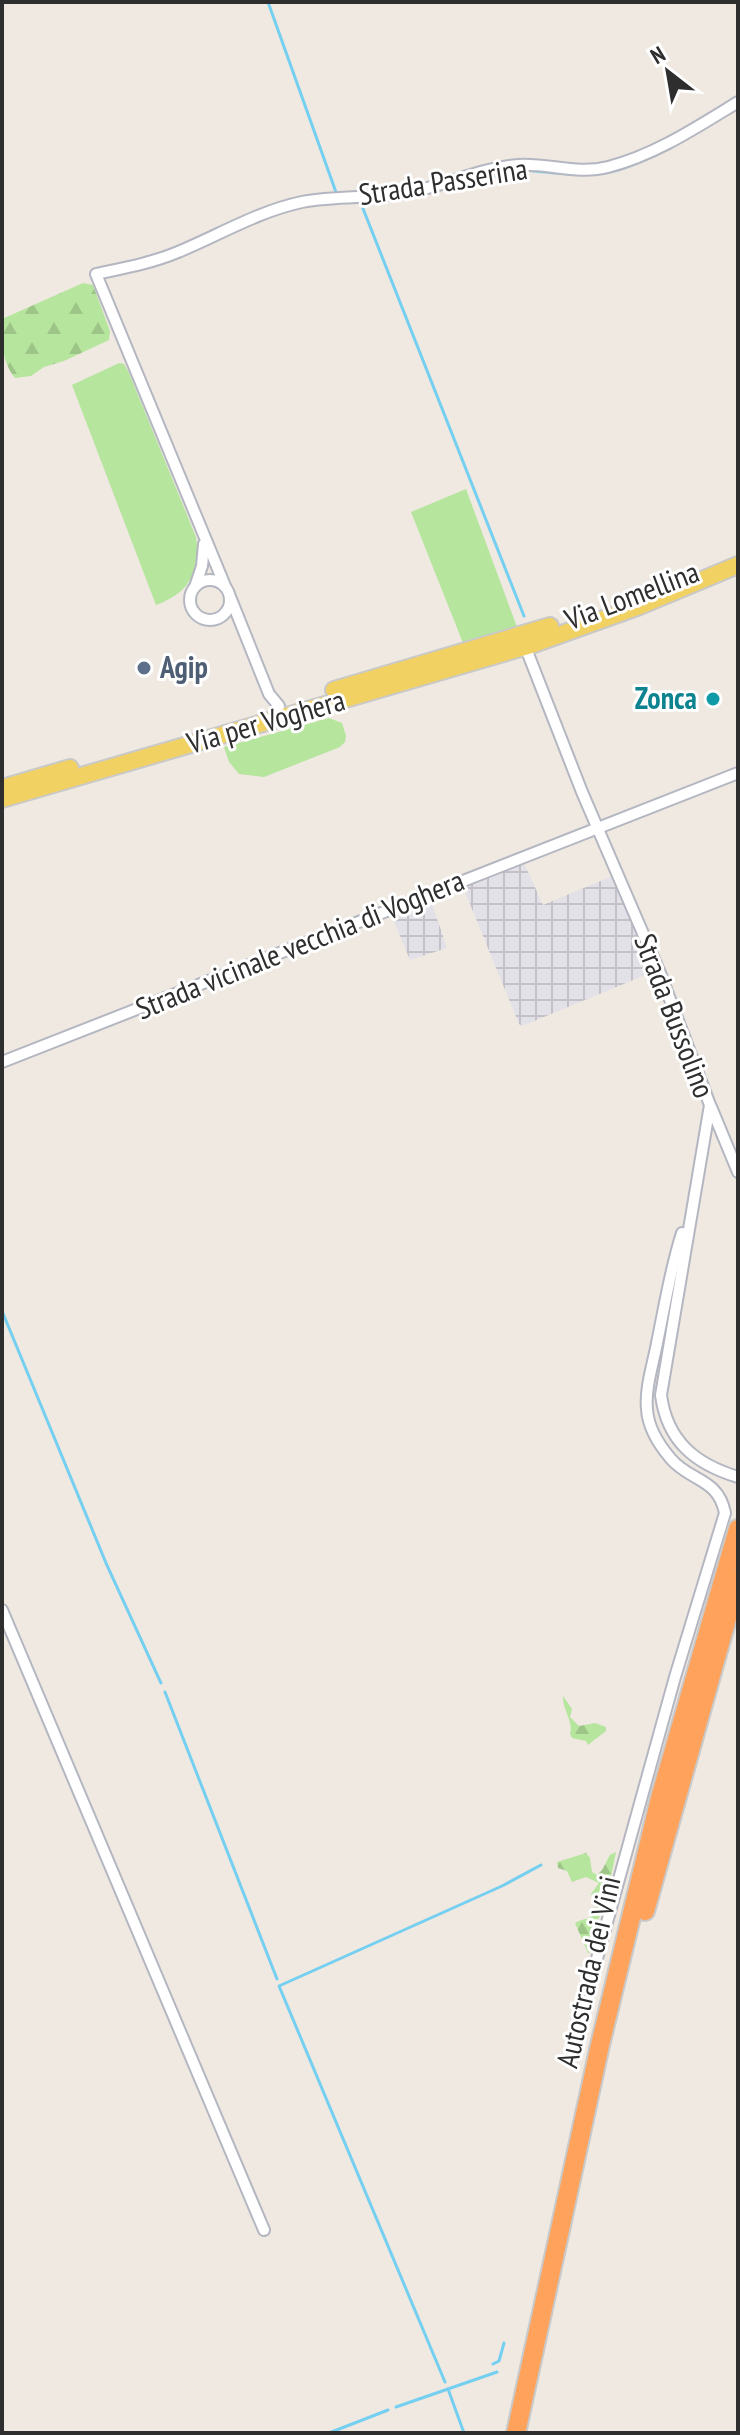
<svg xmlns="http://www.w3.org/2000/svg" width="740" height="2435" font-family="'PT Sans Narrow',sans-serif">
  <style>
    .industrial { fill: url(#industrial-grid) }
    .grass { fill: #b6e59e }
    .forest { fill: url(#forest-firs) }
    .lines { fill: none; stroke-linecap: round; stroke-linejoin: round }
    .stream { stroke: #75cff0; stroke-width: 3 }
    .street-casing { stroke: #b4b7c1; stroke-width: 14 }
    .primary-casing { stroke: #c9c9c9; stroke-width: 20 }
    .highway-casing { stroke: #c9c9c9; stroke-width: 22 }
    .street { stroke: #fff; stroke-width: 10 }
    .primary { stroke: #f2d163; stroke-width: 16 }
    .highway { stroke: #ffa35c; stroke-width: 18 }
    .service-dot { fill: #5c6f8a; stroke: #fff; stroke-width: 3 }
    .culture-dot { fill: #0f9aa8; stroke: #fff; stroke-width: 3 }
    .labels { text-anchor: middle; stroke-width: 6; stroke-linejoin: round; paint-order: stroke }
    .street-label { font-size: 30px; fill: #2e2e2e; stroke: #fff }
    .service-label { font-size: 30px; font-weight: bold; fill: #4e5e75; stroke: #fff; text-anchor: start }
    .culture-label { font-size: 30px; font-weight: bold; fill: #0d838f; stroke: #fff; text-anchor: end }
  </style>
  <defs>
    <pattern id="industrial-grid" width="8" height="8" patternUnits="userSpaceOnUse" patternTransform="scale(2)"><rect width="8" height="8" fill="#e3e1e8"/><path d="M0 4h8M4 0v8" fill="none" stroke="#c3c1c7"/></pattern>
    <pattern id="forest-firs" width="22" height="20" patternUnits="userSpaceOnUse" patternTransform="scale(2)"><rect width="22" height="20" fill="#b6e59e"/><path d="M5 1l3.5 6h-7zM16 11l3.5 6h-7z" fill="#9dc588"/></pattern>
  </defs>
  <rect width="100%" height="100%" fill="#efe9e1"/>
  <g class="industrial">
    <path d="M523,861L543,905L615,875L655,971L522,1026L519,1024L463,887Z"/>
    <path d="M430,898L447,948L410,960L391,914Z"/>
  </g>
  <g class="grass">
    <path d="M119,363L124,364L129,373L196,537C201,572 189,593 156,605L72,385Z"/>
    <path d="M466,489L517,627L463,643L411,512Z"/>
    <path d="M329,718L342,723L346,736L345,742L340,747L264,777L239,774L229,762L224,747Z"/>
  </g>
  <g class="forest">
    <path d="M83,283L93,285L110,331L109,340L64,361L44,367L31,376L15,378C1,361 2,339 2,319Z"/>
    <path d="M563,1696L572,1709L570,1717L579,1726L595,1723L606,1727V1731L588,1745L586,1741L572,1738L570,1734C574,1722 562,1709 563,1696Z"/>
    <path d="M616,1852L609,1886L608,1901L596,1923L598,1929L591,1939V1952L588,1953L575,1923C587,1916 591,1923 597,1905L591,1894L599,1883L586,1877L572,1882L567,1871L558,1868L557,1862L586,1853L590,1858L592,1872L597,1875L602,1870L610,1855Z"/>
  </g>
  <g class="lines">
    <g class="stream">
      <path d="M268,2L337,195"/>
      <path d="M673,146L698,132"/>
      <path d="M533,171C575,174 601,181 641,161"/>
      <path d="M412,197L480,178L513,174"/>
      <path d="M360,201L524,616"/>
      <path d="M369,201L405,198"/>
      <path d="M2,1311L106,1563L161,1683"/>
      <path d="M165,1692L277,1979"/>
      <path d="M493,2364L499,2361L504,2343"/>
      <path d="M445,2382L279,1986L502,1886L541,1865"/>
      <path d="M448,2389L464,2433"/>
      <path d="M396,2407L497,2372"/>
      <path d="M329,2433L388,2410"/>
    </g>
    <g class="street-casing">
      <g id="street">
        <circle cx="210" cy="600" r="20"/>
        <path d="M196,584L202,566L204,544"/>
        <path d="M225,586L96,274C124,268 152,263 178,252C219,235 259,211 302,202C338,195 376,199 411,192C447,185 481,168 518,165C549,163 577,175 608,167C655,155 697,127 738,102"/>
        <path d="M231,599L269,694L279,706"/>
        <path d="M525,646L582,792L660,973L710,1105L661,1395C667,1441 695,1464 738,1477"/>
        <path d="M2,1062L738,773"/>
        <path d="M711,1107L738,1172"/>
        <path d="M2,1610L264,2230"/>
        <path d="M588,1991L675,1677L725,1513C718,1478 691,1482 671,1459C659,1445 648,1428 647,1409C645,1390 652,1367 656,1348C664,1310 670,1270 682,1233"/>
      </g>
    </g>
    <g class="primary-casing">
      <g id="primary">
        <path d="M334,690L550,626"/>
        <path d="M2,788L70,768"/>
        <path d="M2,799L531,645L637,607L738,565"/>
      </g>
    </g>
    <g class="highway-casing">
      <g id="highway">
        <path d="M645,1911L738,1579"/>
        <path d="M516,2433L600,2045L660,1798L738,1529"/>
      </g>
    </g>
    <use href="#street" class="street"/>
    <use href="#primary" class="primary"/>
    <use href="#highway" class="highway"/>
  </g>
  <circle class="service-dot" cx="144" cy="668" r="8"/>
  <circle class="culture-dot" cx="713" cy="699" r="8"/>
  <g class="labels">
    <g class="street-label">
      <text transform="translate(443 182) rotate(-9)" y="10">Strada Passerina</text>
      <text transform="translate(632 596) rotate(-21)" y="10">Via Lomellina</text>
      <text transform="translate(266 722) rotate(-16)" y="10">Via per Voghera</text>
      <text transform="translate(300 945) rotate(-22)" y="10">Strada vicinale vecchia di Voghera</text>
      <text transform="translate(674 1016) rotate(69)" y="10">Strada Bussolino</text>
      <text transform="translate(589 1972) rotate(-77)" y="10">Autostrada dei Vini</text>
    </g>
    <g class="service-label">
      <text x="160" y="678">Agip</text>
    </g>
    <g class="culture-label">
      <text x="697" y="709">Zonca</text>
    </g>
  </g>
  <rect width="740" height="2435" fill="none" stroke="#2e2e2e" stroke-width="8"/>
  <g transform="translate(668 72) rotate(329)" stroke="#ffffff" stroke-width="6" paint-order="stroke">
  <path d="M0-6L14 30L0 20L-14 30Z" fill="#2e2e2e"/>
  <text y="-12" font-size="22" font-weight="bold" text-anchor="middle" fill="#2e2e2e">N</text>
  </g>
</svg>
